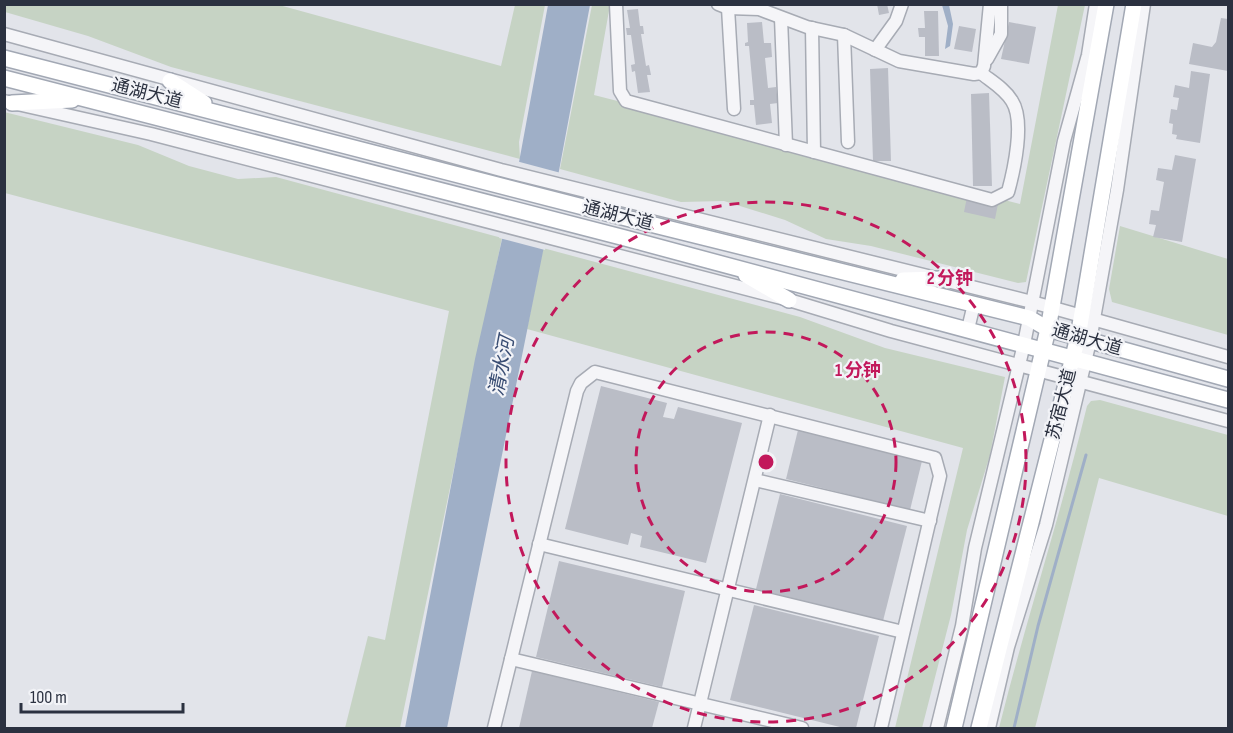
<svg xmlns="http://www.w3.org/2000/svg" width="1233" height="733" font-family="'Sofia Sans Condensed','Noto Sans SC',sans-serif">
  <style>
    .green { fill: #c6d3c4 }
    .water { fill: #9fafc7 }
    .pier { fill: #e2e4ea }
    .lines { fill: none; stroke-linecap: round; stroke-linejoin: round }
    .stream { stroke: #9fafc7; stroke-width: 3 }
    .building { fill: #babdc6 }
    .minor-casing { stroke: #a7abb4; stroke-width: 15 }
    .major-casing { stroke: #a2a8b4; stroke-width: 18 }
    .minor { stroke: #f5f5f8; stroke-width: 12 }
    .major { stroke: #fff; stroke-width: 15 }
    .ring { fill: none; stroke: #c2185b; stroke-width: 3; stroke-dasharray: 10 8 }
    .labels { text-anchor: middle; stroke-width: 4.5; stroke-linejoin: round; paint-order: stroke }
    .street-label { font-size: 18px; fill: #2b3140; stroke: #f2f3f7 }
    .water-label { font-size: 20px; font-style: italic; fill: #384c72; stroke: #f2f3f7 }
    .centre { fill: #c2185b; stroke: #f2f3f7; stroke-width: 3 }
    .ring-label { font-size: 18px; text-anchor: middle; font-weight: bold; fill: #c2185b; stroke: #f2f3f7; stroke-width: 4.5; stroke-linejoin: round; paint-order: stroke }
  </style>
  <rect width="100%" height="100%" fill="#e2e4ea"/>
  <g class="green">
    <path d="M4,5H279L501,66L515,5H545L519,142L520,159L171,67L88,36L5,12Z"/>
    <path d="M592,5H610L594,95L1020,204L1058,5H1085L1026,282L1018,283L871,246L826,239L785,220L724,201L681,202L560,169Z"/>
    <path d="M4,112L138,145L189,166L238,179L276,177L502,238L400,728H345L368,636L385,640L449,311L5,193Z"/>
    <path d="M1120,226L1228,259V335L1112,302L1109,289Z"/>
    <path d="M543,248L800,317L885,348L1005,377L990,455L967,530L951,615L922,728H895L963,448L527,329Z"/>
    <path d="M1100,400L1228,435V516L1099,478L1035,728H999C1026,620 1061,514 1087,406L1091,401Z"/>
  </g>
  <g class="water">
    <path d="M548,5H590L555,192L447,728H405L475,359L517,173Z"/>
    <path d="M942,5H949L953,24L950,46L945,49L948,26Z"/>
  </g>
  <path class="pier" d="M516,161L561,173L545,250L499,238Z"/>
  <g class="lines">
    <path class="stream" d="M1014,728L1038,626L1086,455"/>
  </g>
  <g class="building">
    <path d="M877,4H887L889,13L879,15Z"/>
    <path d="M638,9L640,26H643L644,34H641L646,66L649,65L651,75H647L650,92L638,93L635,71L632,72L631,65L635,64L631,35H627L626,28H630L627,10Z"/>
    <path d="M924,11H938L939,56H925V37H919L918,28H925Z"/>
    <path d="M1221,18L1228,19V71L1189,64L1193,43L1212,47L1216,42Z"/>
    <path d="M762,22L764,43H771L772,57L765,58L768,88L776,87L778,103L770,104L772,123L756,125L754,105H750V100H754L749,46H745V43L748,42L747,23Z"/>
    <path d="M1009,22L1036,27L1029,64L1001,59Z"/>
    <path d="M959,26L976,29L972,52L954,49Z"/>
    <path d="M888,68L891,161H873L870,69Z"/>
    <path d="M1191,71L1210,74L1200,143L1176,139L1177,135L1172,134L1173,124L1169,123L1171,109L1177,110L1179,98L1173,97L1175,85L1189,88Z"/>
    <path d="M989,93L992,186H973L971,94Z"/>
    <path d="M1175,155L1196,159L1182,242L1153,237L1156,225L1149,224L1151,210L1159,211L1164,182L1156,180L1158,168L1172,170Z"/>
    <path d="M967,197L998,204L995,219L964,212Z"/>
    <path d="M601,386L667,403L663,417L674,419L678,407L742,423L706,563L640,547L642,536L631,533L628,545L565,529Z"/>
    <path d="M798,430L922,461L910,510L786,479Z"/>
    <path d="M780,494L907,526L883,621L756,589Z"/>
    <path d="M559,561L685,591L662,687L536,657Z"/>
    <path d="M754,605L879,636L856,728H844L730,700Z"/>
    <path d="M532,671L659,702L652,728H519Z"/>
  </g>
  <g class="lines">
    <g class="minor-casing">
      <g id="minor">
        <path d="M616,4L620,91L626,101L992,200L1008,192C1014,170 1025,121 1012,101C1005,89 991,81 981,73"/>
        <path d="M718,4L728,8L759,9L807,27L844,35L899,61L974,74L981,73L984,66L990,4"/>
        <path d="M728,8L734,109"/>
        <path d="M781,18L786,145"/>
        <path d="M812,28L814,152"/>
        <path d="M4,34L501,170L1032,302L1228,357"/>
        <path d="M844,35L848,142"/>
        <path d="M875,50L896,21L902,4"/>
        <path d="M987,59L1001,34V4"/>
        <path d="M4,101L151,134L789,300L891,331L1228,421"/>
        <path d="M968,329L974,304"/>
        <path d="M755,480L930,521"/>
        <path d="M539,544L903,632"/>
        <path d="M511,659L802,728"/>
        <path d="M494,728L577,391L581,383L595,372L935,458L940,476L881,728"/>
        <path d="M694,728L770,415"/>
        <path d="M937,728L962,626L975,548L1024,344L1064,141L1088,55L1096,4"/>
        <path d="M989,728L1008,647L1046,525L1090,341L1117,190L1144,4"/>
      </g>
    </g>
    <g class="major-casing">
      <g id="major">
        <path d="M4,58L626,218L1029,318L1048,329L1228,379"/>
        <path d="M4,78L625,238L1228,400"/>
        <path d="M170,81L204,103"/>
        <path d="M12,103L72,100"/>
        <path d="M746,275L789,300"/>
        <path d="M903,280L942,279"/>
        <path d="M954,728L1048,329L1106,4"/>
        <path d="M979,728L1078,337L1134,4"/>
      </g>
    </g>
    <use href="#minor" class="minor"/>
    <use href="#major" class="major"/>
  </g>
  <g class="ring">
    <circle cx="766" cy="462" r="130"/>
    <circle cx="766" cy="462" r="260"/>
  </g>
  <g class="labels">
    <g class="street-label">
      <text transform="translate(147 93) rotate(14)" y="6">通湖大道</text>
      <text transform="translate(618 215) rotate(14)" y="6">通湖大道</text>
      <text transform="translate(1087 339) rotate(16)" y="6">通湖大道</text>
      <text transform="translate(1061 404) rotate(-76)" y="6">苏宿大道</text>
    </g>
    <g class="water-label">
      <text transform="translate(501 366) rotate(-79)" y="7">清水河</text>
    </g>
  </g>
  <circle cx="766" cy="462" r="9" class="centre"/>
  <g class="ring-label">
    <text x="950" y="284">2 分钟</text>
    <text x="858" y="376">1 分钟</text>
  </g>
  <rect width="1233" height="733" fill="none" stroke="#2b3140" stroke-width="12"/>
  <path d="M21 703v9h162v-9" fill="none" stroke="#2b3140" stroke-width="3"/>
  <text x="30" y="703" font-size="18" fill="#2b3140" stroke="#f2f3f7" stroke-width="4.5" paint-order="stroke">100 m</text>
</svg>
